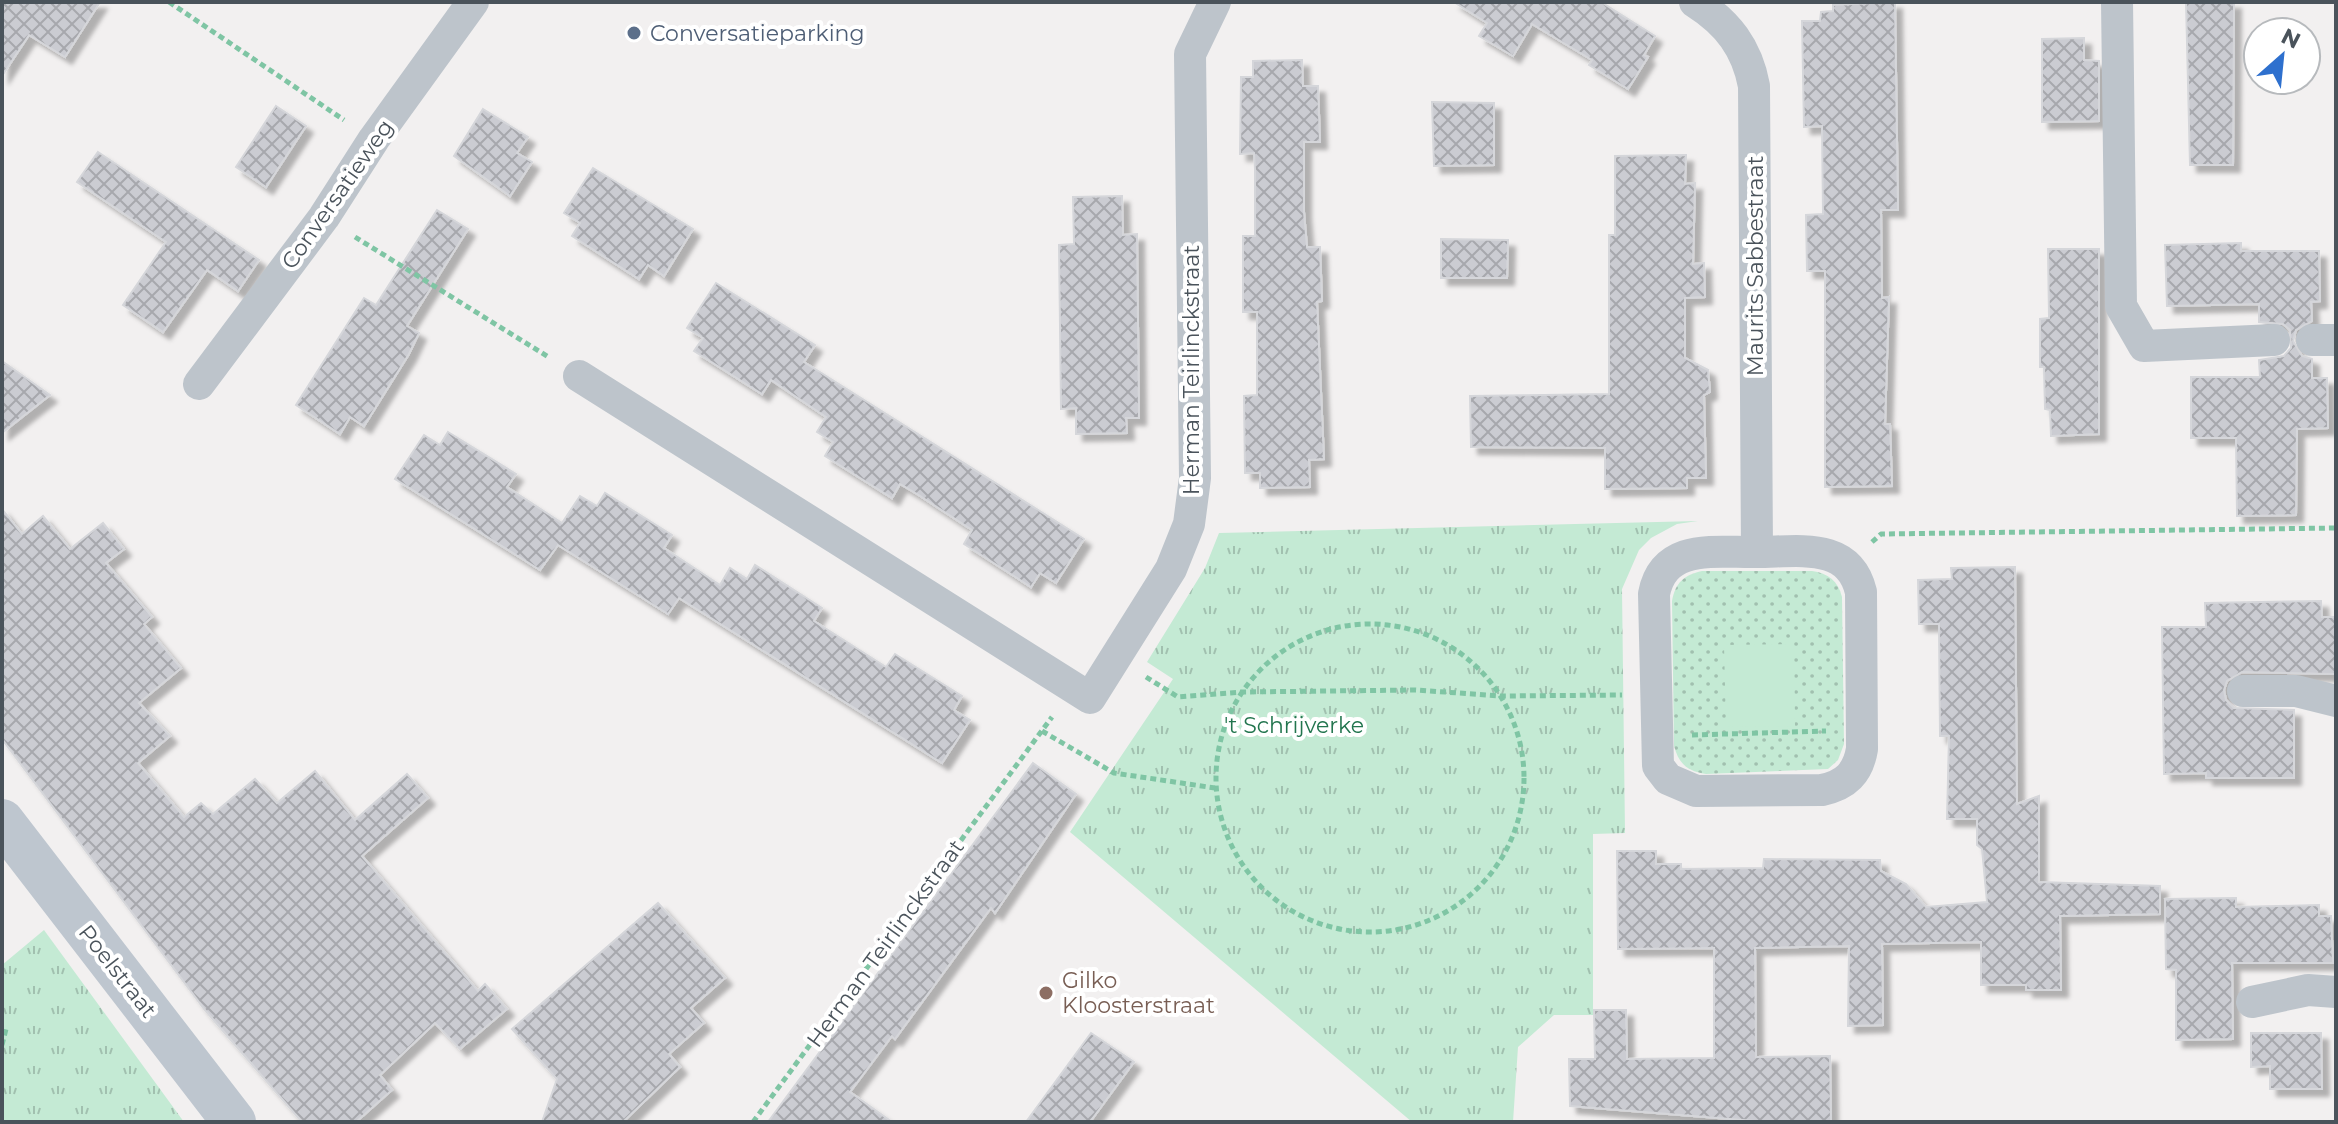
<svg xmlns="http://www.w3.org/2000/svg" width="2338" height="1124" font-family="Montserrat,sans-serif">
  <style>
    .grass { fill: url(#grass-dots) }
    .park { fill: url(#park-tufts) }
    .pitch { fill: #c4ead4 }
    .building { fill: url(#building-cross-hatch); stroke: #d5d6da; stroke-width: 2; filter: url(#shadow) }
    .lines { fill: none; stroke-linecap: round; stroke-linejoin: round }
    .path { stroke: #7fc5a4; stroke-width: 5; stroke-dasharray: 6 4; stroke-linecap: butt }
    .street { stroke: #bdc4cb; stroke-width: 32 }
    .secondary { stroke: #bec6cf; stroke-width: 44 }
    .service-dot { fill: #5c6f8a; stroke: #fff; stroke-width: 3 }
    .education-dot { fill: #8d6e63; stroke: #fff; stroke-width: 3 }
    .labels { text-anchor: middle; stroke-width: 8; stroke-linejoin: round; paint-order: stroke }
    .service-label { font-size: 22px; fill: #4e5e75; stroke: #fff; text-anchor: start }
    .street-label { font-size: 22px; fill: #4a535b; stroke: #fff }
    .park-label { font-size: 22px; fill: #22754e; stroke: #fff }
    .education-label { font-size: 22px; fill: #785e54; stroke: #fff; text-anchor: start }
  </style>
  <defs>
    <pattern id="grass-dots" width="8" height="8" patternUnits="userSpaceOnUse" patternTransform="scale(2)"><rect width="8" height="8" fill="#c4ead4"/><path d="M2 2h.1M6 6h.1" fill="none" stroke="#a1c0af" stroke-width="1.8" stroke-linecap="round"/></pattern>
    <pattern id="park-tufts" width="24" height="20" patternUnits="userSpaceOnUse" patternTransform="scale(2)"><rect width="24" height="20" fill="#c4ead4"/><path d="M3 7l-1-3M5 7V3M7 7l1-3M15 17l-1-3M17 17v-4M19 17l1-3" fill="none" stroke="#a1c0af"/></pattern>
    <pattern id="building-cross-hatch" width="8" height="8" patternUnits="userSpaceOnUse" patternTransform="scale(2)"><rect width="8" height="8" fill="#cbccd2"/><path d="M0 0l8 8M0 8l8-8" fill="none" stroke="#a7a8ad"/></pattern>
    <filter id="shadow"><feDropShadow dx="7" dy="7" stdDeviation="2" flood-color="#0004"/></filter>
  </defs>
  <rect width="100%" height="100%" fill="#f2f0f0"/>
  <path class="grass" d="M1702,571H1812C1828,573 1838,581 1842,597L1844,744L1838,760L1828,769L1706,774C1687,771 1679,764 1674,746L1672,601C1675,583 1684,575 1702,571Z"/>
  <g class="park">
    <path d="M1698,521L1677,524L1651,538L1639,550L1622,589L1625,833L1593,834V1015H1554L1518,1047L1513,1122H1412L1070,832L1173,679L1147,662L1205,568L1219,533Z"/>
    <path d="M44,930L184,1122H2V965Z"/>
  </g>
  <path class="pitch" d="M1794,644L1795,726L1726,727L1724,645Z"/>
  <g class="building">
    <path d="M2,2H100L65,57L29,35L2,76Z"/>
    <path d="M1454,2H1601L1655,36L1644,55L1648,57L1628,89L1589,65L1592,60L1532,24L1513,56L1479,36L1487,23Z"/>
    <path d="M1895,2L1898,210H1881L1882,298L1889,297L1885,424H1890L1892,486L1825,487V271H1807L1806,215L1823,214L1822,126L1804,127L1802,21H1820L1821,12L1833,11V5Z"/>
    <path d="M2186,2H2234L2233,165H2190Z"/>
    <path d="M2084,38V60L2099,61V121L2042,122V39Z"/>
    <path d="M1302,60L1303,86H1318L1320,142H1304V212L1307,247H1320L1322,301L1317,302L1324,459L1309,460L1310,487L1260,488V473H1245L1244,396L1257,395V312H1243V236H1255V169L1254,153L1240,154L1241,77H1253V61Z"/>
    <path d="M1432,102L1494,103V165L1434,166Z"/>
    <path d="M276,106L306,126L266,187L236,167Z"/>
    <path d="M483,109L528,137L517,153L532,162L510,196L454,156Z"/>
    <path d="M98,152L259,260L238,291L207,270L163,332L123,305L166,242L77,182Z"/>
    <path d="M1686,155L1685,184L1695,183L1693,264L1704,263L1705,297L1685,298V358L1708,370L1710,392L1704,395L1706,478H1687V488L1605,489V448L1471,447L1470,396L1609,394V235H1615V156Z"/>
    <path d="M593,168L693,229L664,276L648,265L639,279L572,236L580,223L564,213Z"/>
    <path d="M1122,196L1123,235L1137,234L1139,418H1126L1127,433L1076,434V408L1061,409L1059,245L1074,244L1073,197Z"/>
    <path d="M437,210L468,229L407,326L419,333L409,354L364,426L350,417L340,434L296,405L364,298L376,305Z"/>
    <path d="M1441,239L1508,240L1507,278H1441Z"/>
    <path d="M2241,243V251H2319L2320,301L2311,302L2312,321L2296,330L2293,341L2302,356L2312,359V378H2327L2328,428L2297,429L2296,515L2237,516L2236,438H2191V377H2260L2259,360L2284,356L2291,348L2290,330L2283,324L2259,322V304L2167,306L2165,245Z"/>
    <path d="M2048,249H2099V434L2051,436L2050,410L2045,409L2044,367H2040V319L2049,318Z"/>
    <path d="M716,283L815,345L804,362L1084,539L1056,583L1040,573L1031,587L964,544L972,530L917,494L900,484L892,498L825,456L833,442L817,432L826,417L771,380L762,394L694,351L703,338L687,328Z"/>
    <path d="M2,361L50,395L2,433Z"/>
    <path d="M448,432L516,474L507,487L562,523L580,496L597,506L605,493L672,535L664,548L720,585L730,568L747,579L755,565L822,608L814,621L886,667L895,654L962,696L954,710L970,720L942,763L679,598L668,614L558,545L540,570L395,479L424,435L440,445Z"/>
    <path d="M2,509L22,534L43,516L70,549L103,523L124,549L106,563L152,617L144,624L181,668L139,703L170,736L138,763L184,817L201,803L213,814L255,779L277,803L315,771L355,820L407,774L428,798L362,856L478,991L485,984L507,1009L460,1049L435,1023L380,1075L392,1090L356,1122H302L205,1010L2,739Z"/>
    <path d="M2015,567L2017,804L2039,796V882L2160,886V914L2060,916L2061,990H2026V985H1981V942L1882,944L1883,1025L1848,1026L1849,946L1755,948L1756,1057L1830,1056L1831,1122H1767L1570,1106L1569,1059H1595L1594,1010H1626L1627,1059L1714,1058V948L1618,949L1617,851H1656V864H1681V869L1763,868L1764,859L1880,860L1881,871L1906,884L1926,907L1987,902L1982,849L1977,845V819H1947L1949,736H1940L1939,624H1919L1918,580L1952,579L1951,568Z"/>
    <path d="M2321,601L2322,617H2336V674L2242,672L2227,681L2224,690L2226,700L2234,708L2294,710V778H2206V773L2164,774L2162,627H2206L2205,603Z"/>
    <path d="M1033,763L1076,794L995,913L991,908L895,1039L892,1036L850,1092L892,1122H768Z"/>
    <path d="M2236,898V907L2319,905V916H2331L2333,963H2232L2233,1039L2176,1040V970L2166,969L2165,899Z"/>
    <path d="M658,903L725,978L691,1008L704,1023L669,1054L680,1067L623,1122H542L557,1079L512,1029Z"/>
    <path d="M1091,1033L1134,1062L1090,1122H1026Z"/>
    <path d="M2251,1033H2321L2322,1089H2270V1066L2251,1067Z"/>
  </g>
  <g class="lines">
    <g class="path">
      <path d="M169,2L344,120"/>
      <path d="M355,237L550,358"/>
      <path d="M1872,542L1881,534L2336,528"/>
      <circle cx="1370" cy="778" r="154"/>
      <path d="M1146,677L1178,697L1242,692L1416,690L1501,696L1622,695"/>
      <path d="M1042,731L1114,773L1215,788"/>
      <path d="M1692,735L1826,731"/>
      <path d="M2,1045L6,1029"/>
      <path d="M753,1122L1052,717"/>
    </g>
    <g class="street">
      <path d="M1695,2C1728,23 1747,48 1754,86L1757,552"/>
      <path d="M2117,2L2121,306L2144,346L2274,340"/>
      <path d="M2312,340H2336"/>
      <path d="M579,376L1090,698L1171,569L1189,524L1195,478L1190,54L1215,2"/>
      <path d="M199,384L324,217L374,139L473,2"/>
      <path d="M1757,552C1798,552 1849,541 1861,592L1862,749C1858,773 1846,785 1822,790L1696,791L1668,779L1658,766L1654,594C1664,542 1716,553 1757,552Z"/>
      <path d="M2243,691H2296L2336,701"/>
      <path d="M2252,1002L2308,990L2336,992"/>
    </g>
    <path class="secondary" d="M2,821L234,1122"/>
  </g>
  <circle class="service-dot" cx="634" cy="33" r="8"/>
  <circle class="education-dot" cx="1046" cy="993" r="8"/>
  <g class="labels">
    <g class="service-label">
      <text x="650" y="41">Conversatieparking</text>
    </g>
    <g class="street-label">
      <text transform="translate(337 194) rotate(-55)" y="8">Conversatieweg</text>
      <text transform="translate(1755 266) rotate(-90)" y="8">Maurits Sabbestraat</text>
      <text transform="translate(1191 370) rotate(-90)" y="8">Herman Teirlinckstraat</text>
      <text transform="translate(885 943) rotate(-54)" y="8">Herman Teirlinckstraat</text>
      <text transform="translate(118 971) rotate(52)" y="8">Poelstraat</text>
    </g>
    <g class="park-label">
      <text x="1294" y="733">'t Schrijverke</text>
    </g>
    <g class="education-label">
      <text x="1062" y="988">Gilko<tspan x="1062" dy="25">Kloosterstraat</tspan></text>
    </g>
  </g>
  <rect width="2338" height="1124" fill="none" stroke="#4a535b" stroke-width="8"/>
  <g transform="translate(2282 56) rotate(27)"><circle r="38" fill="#ffffff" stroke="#b7babd" stroke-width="2"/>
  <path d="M0-6L14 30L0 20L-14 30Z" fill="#2e70ce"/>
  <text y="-12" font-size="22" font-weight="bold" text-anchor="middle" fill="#4a535b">N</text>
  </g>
</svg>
